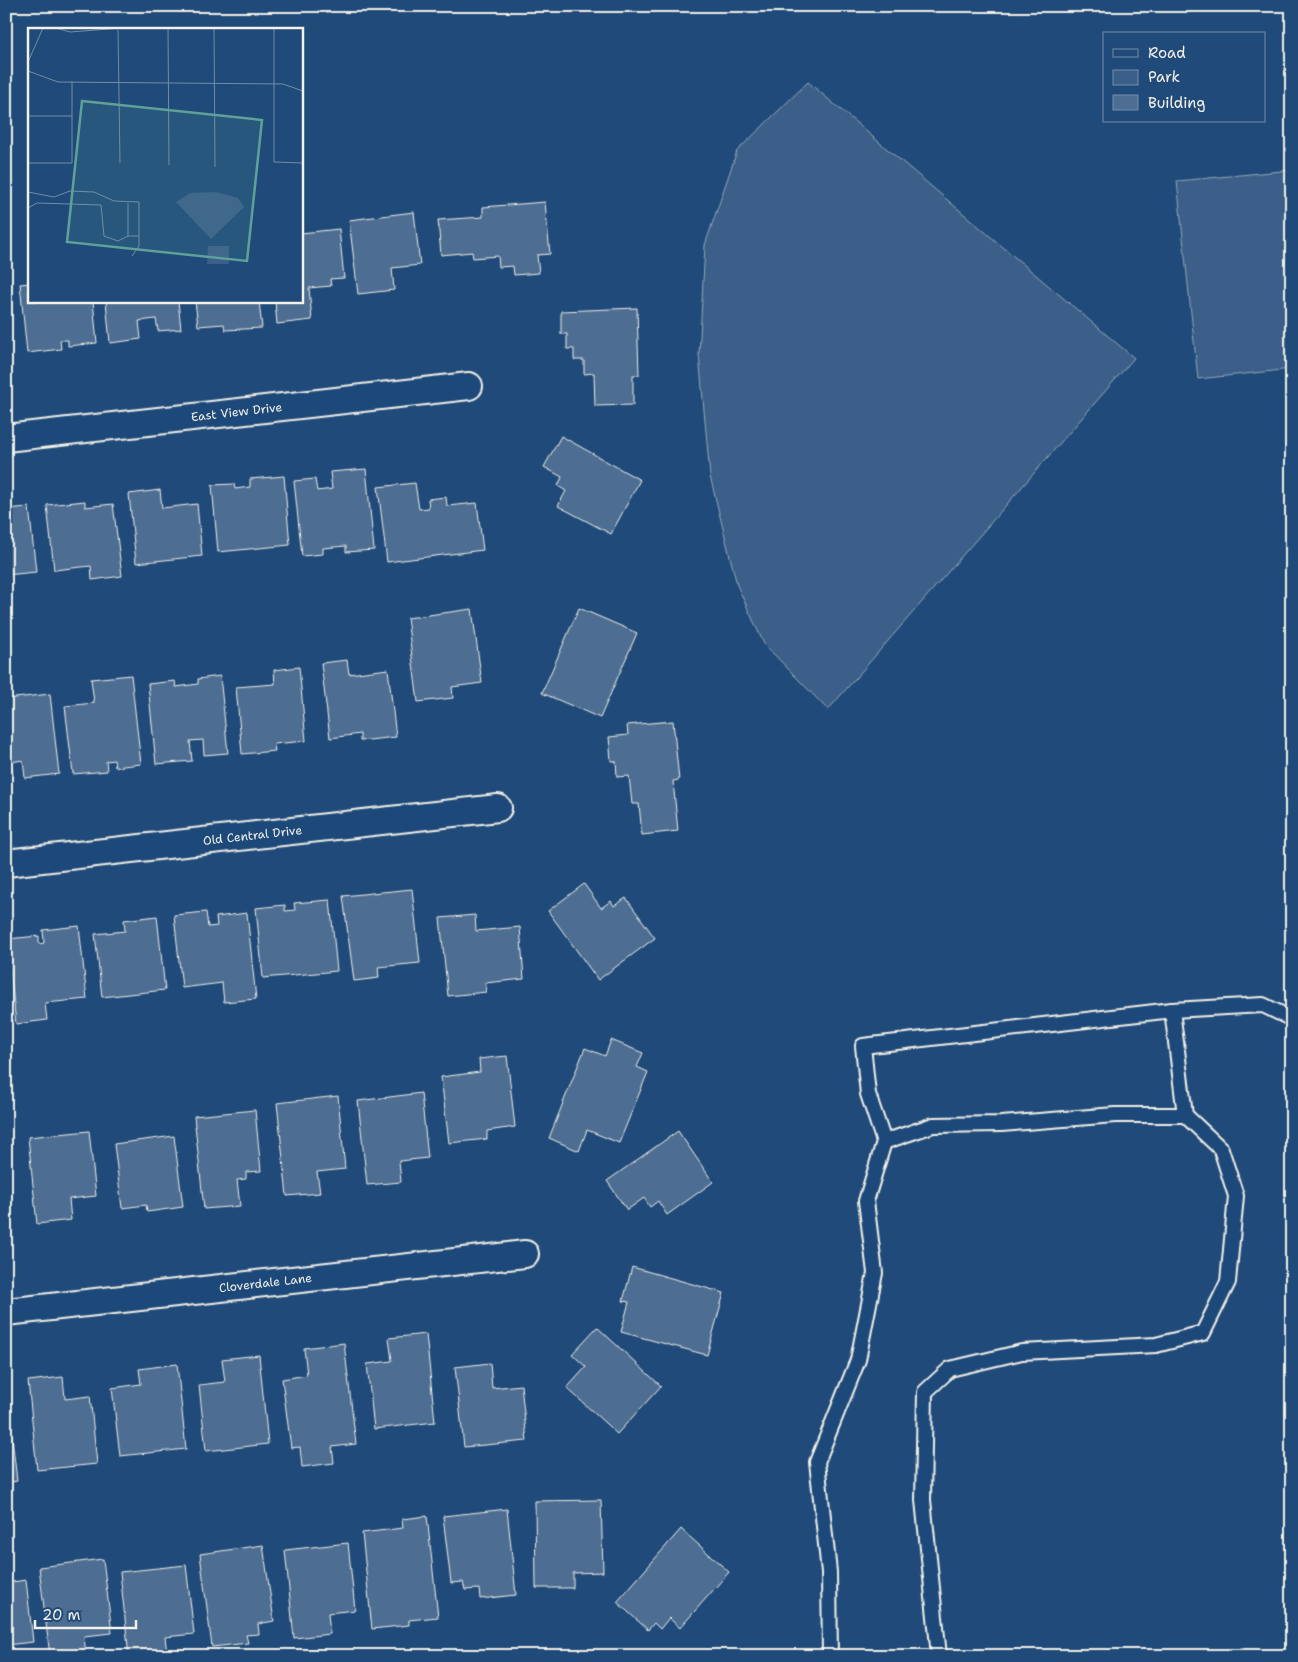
<svg xmlns="http://www.w3.org/2000/svg" width="1298" height="1662" font-family="'Shantell Sans',sans-serif">
  <style>
    .green { fill: #3a5f88; stroke: #97a8b8 }
    .building { fill: #4d6e92; stroke: #f4f1e8 }
    .lines { fill: none; stroke-linecap: round; stroke-linejoin: round }
    .lane-casing { stroke: #f4f1e8; stroke-width: 18 }
    .street-casing { stroke: #f4f1e8; stroke-width: 30 }
    .lane { stroke: #1f4a7a; stroke-width: 14 }
    .street { stroke: #1f4a7a; stroke-width: 26 }
    .labels { text-anchor: middle; stroke-width: 5; stroke-linejoin: round; paint-order: stroke }
    .street-label { font-size: 12px; fill: #f4f1e8; stroke: #1f4a7a }
    .inset-road { fill: none; stroke: #748da6; stroke-width: 1 }
    .view { fill: #5fa199; fill-opacity: 0.15; stroke: #5fa199; stroke-width: 2.5 }
    .inset-edge { fill: none; stroke: #f4f1e8; stroke-width: 2.5 }
  </style>
  <rect width="100%" height="100%" fill="#1f4a7a"/>
  <filter id="ink" filterUnits="userSpaceOnUse"><feTurbulence type="fractalNoise" baseFrequency=".02" numOctaves="2"/><feDisplacementMap in="SourceGraphic" scale="10" xChannelSelector="R" yChannelSelector="G"/><feConvolveMatrix kernelMatrix="1 2 1 2 8 2 1 2 1" color-interpolation-filters="sRGB"/></filter>
  <g filter="url(#ink)">
    <g class="green">
      <path d="M808,82L1134,358L828,710L764,644L737,585L710,476L699,355L705,245L737,151Z"/>
      <path d="M1292,170V369L1198,379L1177,181Z"/>
    </g>
    <g class="building">
      <path d="M545,202L550,254L537,255L539,273L514,275L513,266L499,267L498,256L473,258L472,252L441,255L438,220L483,217V207Z"/>
      <path d="M414,212L420,265L392,268L394,290L358,294L349,220Z"/>
      <path d="M339,229L344,278L330,279L331,286L309,288L312,320L277,324L275,301H301V233Z"/>
      <path d="M29,283V301H93L97,343L68,346V340H60L61,349L27,353L20,284Z"/>
      <path d="M106,301H178L181,329L158,331L156,319L139,321L141,339L110,343Z"/>
      <path d="M195,301H259L262,328L225,330L224,324L198,326Z"/>
      <path d="M637,308L639,375H633V405L595,406L594,373L584,374V360H574V349H567V334H561V311Z"/>
      <path d="M561,436L640,480L611,534L558,506L566,491L558,486L562,477L544,467Z"/>
      <path d="M366,469L374,550L346,552V546L323,548V554L302,556L294,481L315,479L317,491L332,489L330,472Z"/>
      <path d="M284,476L290,545L218,552L212,485L234,484L235,489L250,487V479Z"/>
      <path d="M415,483L419,509L429,508L428,499L446,497L447,506L477,503L483,550L387,562L378,487Z"/>
      <path d="M160,490L162,508L197,504L202,556L136,563L129,494Z"/>
      <path d="M85,501V507L113,504L122,576L92,580L91,566L54,570L47,505Z"/>
      <path d="M29,507L36,572L6,575V509Z"/>
      <path d="M579,608L637,633L600,718L542,693Z"/>
      <path d="M472,609L482,683L452,687L453,698L418,702L407,618Z"/>
      <path d="M347,660L349,674L388,669L396,737L360,741V734L330,738L321,663Z"/>
      <path d="M299,667L306,741L274,744L275,751L242,754L236,687L275,684L274,670Z"/>
      <path d="M131,675L141,764L115,767L114,760L106,761L107,771L73,774L65,706L94,703L91,679Z"/>
      <path d="M220,676L228,753L204,755L203,740L190,741L192,761L156,764L148,684L175,681L176,687L198,684V679Z"/>
      <path d="M50,694L59,774L25,778L23,760L11,762L13,776H6V699Z"/>
      <path d="M673,721L679,780L673,781L678,831L642,835L639,804H632L629,776L617,777L616,761H611L609,737L628,735L627,725Z"/>
      <path d="M584,884L601,908L611,901L614,906L626,898L655,938L598,980L548,911Z"/>
      <path d="M412,889L420,963L378,967L379,978L354,981L343,896Z"/>
      <path d="M330,900L337,971L263,978L256,908L285,905V911L295,910L294,903Z"/>
      <path d="M206,912L208,927L217,926L216,917L247,913L256,999L224,1002L222,983L182,988L174,915Z"/>
      <path d="M475,915L476,931L520,927L524,979L485,983L486,992L448,996L440,918Z"/>
      <path d="M157,916L165,990L102,997L95,934L125,931L124,920Z"/>
      <path d="M79,926L87,999L45,1003L47,1020L16,1024L7,939L39,936V944L44,943L43,930Z"/>
      <path d="M611,1040L643,1053L637,1067L648,1072L619,1143L587,1130L579,1151L549,1138L585,1048L605,1056Z"/>
      <path d="M507,1056L515,1127L487,1131V1139L449,1143L441,1077L480,1072L479,1059Z"/>
      <path d="M421,1093L428,1158L399,1161L401,1182L367,1185L358,1101Z"/>
      <path d="M338,1096L345,1169L317,1172L320,1193L287,1196L277,1103Z"/>
      <path d="M255,1110L261,1171L246,1172V1179L237,1180L240,1206L204,1209L194,1116Z"/>
      <path d="M89,1131L96,1196L69,1199L71,1220L37,1224L28,1137Z"/>
      <path d="M678,1131L713,1182L667,1215L658,1201L650,1207L644,1198L627,1210L607,1181Z"/>
      <path d="M174,1136L183,1207L147,1212L146,1205L122,1208L114,1144Z"/>
      <path d="M6,1147L11,1197H6Z"/>
      <path d="M632,1267L724,1293L707,1355L621,1332L629,1302L623,1301Z"/>
      <path d="M597,1327L661,1386L617,1434L567,1388L586,1367L572,1354Z"/>
      <path d="M426,1334L435,1422L374,1429L367,1364L392,1361L389,1338Z"/>
      <path d="M344,1343L356,1444L332,1447L334,1463L302,1467L300,1447L291,1448L282,1379L307,1375L304,1348Z"/>
      <path d="M259,1355L268,1444L206,1451L199,1385L225,1382L222,1359Z"/>
      <path d="M490,1363L492,1388L521,1385L527,1441L464,1447L455,1367Z"/>
      <path d="M177,1364L186,1449L120,1456L112,1388L141,1384L139,1369Z"/>
      <path d="M63,1377L65,1399L90,1396L97,1464L37,1470L28,1381Z"/>
      <path d="M6,1385L17,1481L6,1483Z"/>
      <path d="M601,1500L603,1572L573,1573V1588H536L535,1501Z"/>
      <path d="M507,1509L516,1595L480,1599L479,1589L465,1590L463,1582L451,1583L443,1516Z"/>
      <path d="M427,1516L438,1617L409,1620V1625L372,1629L362,1533L403,1528L402,1519Z"/>
      <path d="M681,1529L729,1572L680,1628L669,1618L660,1629L654,1623L648,1630L617,1602Z"/>
      <path d="M348,1543L355,1610L328,1613L330,1634L294,1638L285,1550Z"/>
      <path d="M263,1545L274,1621L258,1624L259,1634L246,1635L248,1643L212,1647L200,1554Z"/>
      <path d="M103,1559L112,1633L84,1636L86,1656H50L39,1567Z"/>
      <path d="M186,1565L194,1634L165,1637L167,1653L129,1656L120,1572Z"/>
      <path d="M26,1580L33,1642L6,1645V1583Z"/>
      <path d="M755,1650L756,1656H720Z"/>
    </g>
    <g class="lines">
      <g class="lane-casing">
        <g id="lane">
          <path d="M884,1142L933,1125L1001,1124L1115,1115H1185L1172,1010"/>
          <path d="M830,1656L829,1572L817,1462L858,1360L875,1273L866,1201L884,1142L868,1094L863,1046L1172,1010L1263,1005L1292,1019"/>
          <path d="M939,1656L923,1500L925,1392L950,1369L1022,1352L1156,1345L1203,1333L1228,1282L1236,1196L1221,1149L1185,1115"/>
        </g>
      </g>
      <g class="street-casing">
        <g id="street">
          <path id="s1" d="M6,438L469,386"/>
          <path id="s2" d="M6,863L498,808"/>
          <path id="s3" d="M6,1312L525,1254"/>
        </g>
      </g>
      <use href="#lane" class="lane"/>
      <use href="#street" class="street"/>
    </g>
  </g>
  <g class="labels">
    <g class="street-label">
      <text dy="4" stroke="none"><textPath href="#s1" startOffset="232">East View Drive</textPath></text>
      <text dy="4" stroke="none"><textPath href="#s2" startOffset="248">Old Central Drive</textPath></text>
      <text dy="4" stroke="none"><textPath href="#s3" startOffset="261">Cloverdale Lane</textPath></text>
    </g>
  </g>
  <g transform="translate(28 28)">
    <rect width="275" height="275" fill="#1f4a7a"/>
    <path d="M188,164L210,170L216,179L183,211L148,174L162,165ZM180,218H201V236H179Z" fill="#3a5f88"/>
    <path class="inset-road" d="M28,0L42,4L94,0M140,0L141,137M186,0L187,139M246,0V134L275,135M90,2L92,135M0,34L15,0M0,43L30,54L255,56L275,63M0,88H44M0,135H44V53M0,164L26,169L42,163L66,164L86,173L111,174V218L104,228M100,175V208H111M0,180L9,175L73,177L76,208L90,213L100,208"/>
    <path class="view" d="M54,73L234,92L219,233L39,214Z"/>
    <rect width="275" height="275" class="inset-edge"/>
  </g>
  <rect width="1298" height="1662" fill="none" stroke="#1f4a7a" stroke-width="25"/>
  <rect x="12" y="12" width="1273" height="1637" fill="none" stroke="#f4f1e8" stroke-width="2" filter="url(#ink)"/>
  <rect x="1103" y="32" width="162" height="90" fill="#1f4a7a" stroke="#748da6"/>
  <rect x="1113" y="49" width="25" height="8" fill="#1f4a7a" stroke="#748da6"/>
  <text x="1148" y="58" font-size="15" fill="#f4f1e8">Road</text>
  <rect x="1113" y="70" width="25" height="15" fill="#3a5f88" stroke="#748da6"/>
  <text x="1148" y="82" font-size="15" fill="#f4f1e8">Park</text>
  <rect x="1113" y="95" width="25" height="15" fill="#4d6e92" stroke="#748da6"/>
  <text x="1148" y="108" font-size="15" fill="#f4f1e8">Building</text>
  <path d="M35 1620v8h101v-8" fill="none" stroke="#f4f1e8" stroke-width="2.5"/>
  <text x="42" y="1620" font-size="15" fill="#f4f1e8" stroke="#1f4a7a" stroke-width="4" paint-order="stroke">20 m</text>
</svg>
